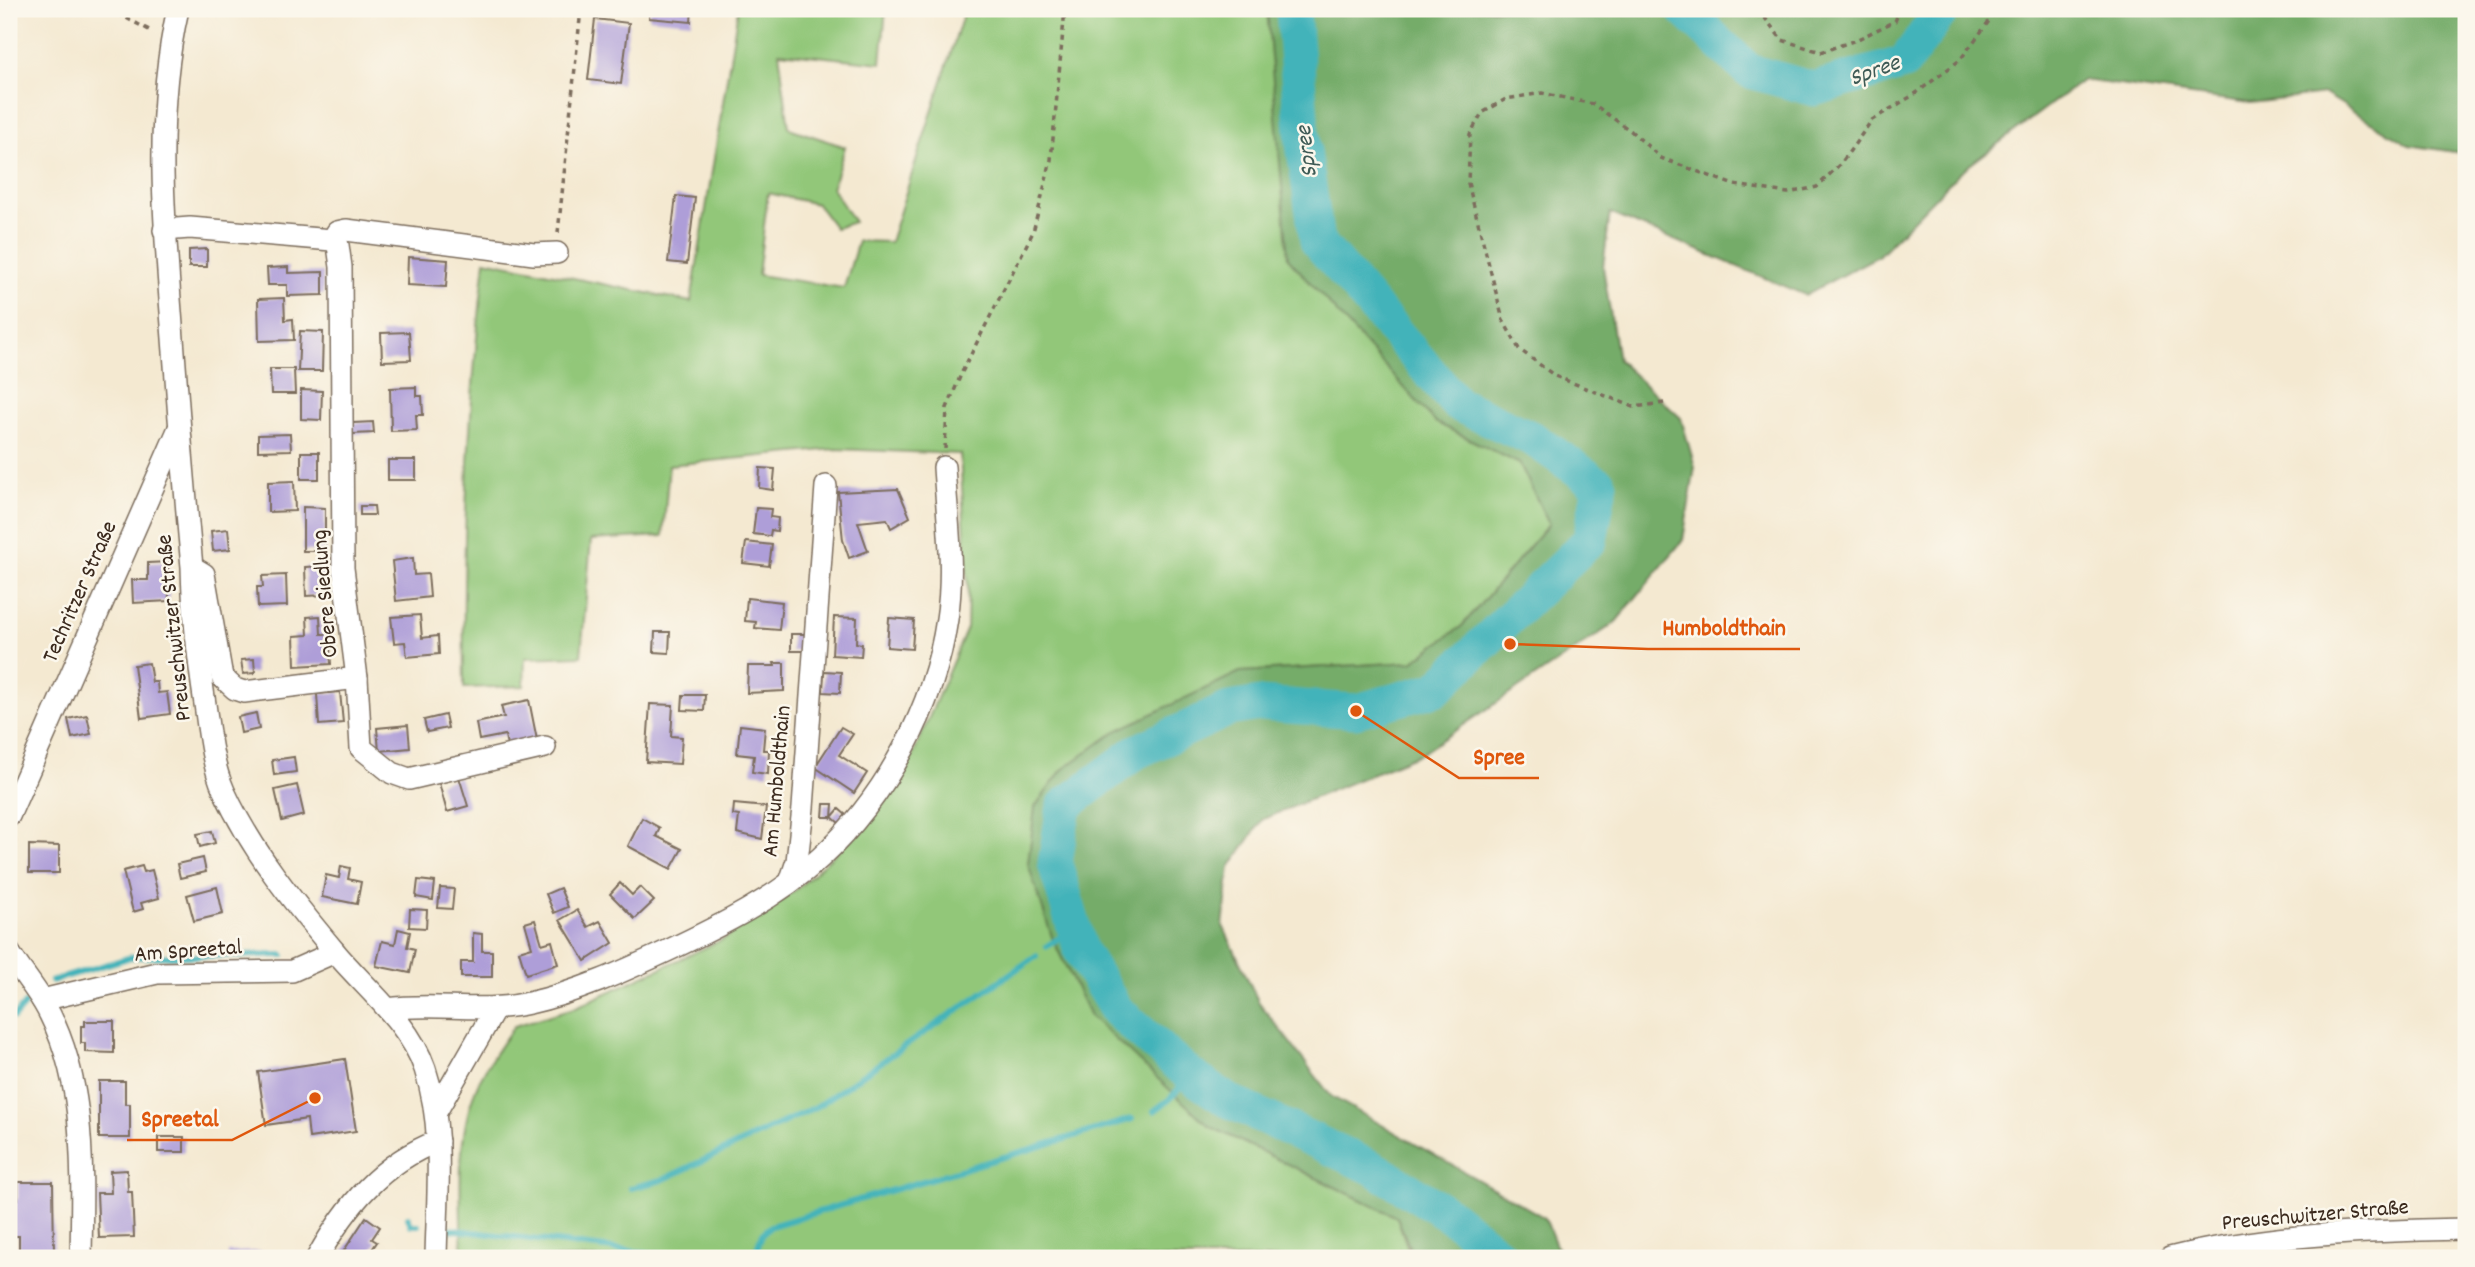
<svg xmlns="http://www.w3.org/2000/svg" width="2475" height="1267" font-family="Dekko,sans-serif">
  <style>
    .green { fill: #92c779; stroke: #66784c; stroke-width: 2 }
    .forest { fill: #75ac69; stroke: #586b44; stroke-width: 2 }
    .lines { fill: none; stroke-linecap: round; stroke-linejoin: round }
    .stream { stroke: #43b3ba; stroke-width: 6 }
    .river { stroke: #43b3ba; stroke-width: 35 }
    .building { fill: #ae9ed8 }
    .minor-casing { stroke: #7c6d5d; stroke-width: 24 }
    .path { stroke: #7c6d5d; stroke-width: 3.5; stroke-dasharray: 5 5; stroke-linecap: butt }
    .minor { stroke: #fff; stroke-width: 21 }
    .labels { text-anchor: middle; stroke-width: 5; stroke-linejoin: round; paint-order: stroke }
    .street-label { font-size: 23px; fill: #3b2a1e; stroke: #fbf7ec }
    .water-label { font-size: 24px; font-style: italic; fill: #3e5a55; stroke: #fbf7ec }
    .leader { fill: none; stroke: #df570d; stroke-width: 2.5 }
    .callout-dot { fill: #df570d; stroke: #fbf7ec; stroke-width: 2.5 }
    .callout-label { font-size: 24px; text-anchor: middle; font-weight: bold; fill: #df570d; stroke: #fbf7ec; stroke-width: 5; stroke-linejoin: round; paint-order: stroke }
  </style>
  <rect width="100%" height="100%" fill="#fbf7ec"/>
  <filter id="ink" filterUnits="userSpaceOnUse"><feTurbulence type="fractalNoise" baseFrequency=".0143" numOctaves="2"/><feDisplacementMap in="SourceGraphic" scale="14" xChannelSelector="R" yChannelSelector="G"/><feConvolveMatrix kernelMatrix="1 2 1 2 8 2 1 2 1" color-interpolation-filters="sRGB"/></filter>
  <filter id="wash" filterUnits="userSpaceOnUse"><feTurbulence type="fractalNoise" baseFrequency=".00686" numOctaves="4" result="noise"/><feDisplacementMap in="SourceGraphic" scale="28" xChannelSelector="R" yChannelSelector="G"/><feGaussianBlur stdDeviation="1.57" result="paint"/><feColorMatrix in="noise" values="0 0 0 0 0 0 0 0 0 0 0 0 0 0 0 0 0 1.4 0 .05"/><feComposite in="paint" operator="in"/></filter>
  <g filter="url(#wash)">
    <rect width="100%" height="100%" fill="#f4e9d1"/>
    <path class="green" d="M738,9H886L881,63L779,52L789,128L845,147L832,188L854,222L835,228L817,204L768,193L758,275L844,288L858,241L890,242L965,9H1267L1272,60L1435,422L1520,464L1549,524L1462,626L1412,662L1240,672L1062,770L1036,807L1028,864L1209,1126L1397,1217L1411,1258H462C461,1205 455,1142 475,1091C484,1068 500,1046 514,1026L574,1008L724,939L797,889L863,827L905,774L967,628L968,587L960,454L835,449L669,465L663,536L591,540L581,656L525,658L524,686L464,688C462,544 468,403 485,260L691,302Z"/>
    <path class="forest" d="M1267,9H2466V157L2461,153L2409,145L2325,94L2250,103L2083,80L1959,173L1878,256L1805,295L1610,213L1603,267L1618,360L1681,418L1695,467L1683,540L1615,623L1422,753L1263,819L1230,867L1223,926L1258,1001L1331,1096L1545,1218L1561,1258H1414L1397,1217L1209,1126L1090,1016L1053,940L1028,864L1035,807L1062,770L1116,731L1240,672L1412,662L1462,626L1549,524L1520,464L1435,422L1288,258Z"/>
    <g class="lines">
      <g class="stream">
        <path d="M1047,946L1074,928"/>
        <path d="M52,981L131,957L283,955"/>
        <path d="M9,1016L14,1017L25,1004"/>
        <path d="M1154,1111L1170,1099L1190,1075"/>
        <path d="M631,1188L662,1180L816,1107L1036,956"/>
        <path d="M408,1217L411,1225H418"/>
        <path d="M448,1229L688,1258"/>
        <path d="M754,1258L762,1234L771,1226L1132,1119"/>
      </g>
      <g class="river">
        <path d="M1293,9L1303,144L1317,241L1457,404L1533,439L1600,485L1590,540L1436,689L1356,711L1260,704L1229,709L1136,752L1064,806L1055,863L1081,951L1117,1011L1190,1075L1227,1100L1373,1168L1450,1215L1503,1258"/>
        <path d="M1683,9L1749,71L1814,89L1904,63L1943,9"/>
      </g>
    </g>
    <g id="blocks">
      <g class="building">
        <path d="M650,9H692L691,22L649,18Z"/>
        <path d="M595,19L629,23L621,84L588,80Z"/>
        <path d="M676,196L695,198L687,264L668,262Z"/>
        <path d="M207,249V267H189V250Z"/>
        <path d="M408,257L448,260L446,287L407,285Z"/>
        <path d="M288,267V273L323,272V295L287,296V285H268L267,268Z"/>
        <path d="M284,298L285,320L293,319L294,340L259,341L258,299Z"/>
        <path d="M300,331L323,332L322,371H298Z"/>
        <path d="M409,332L411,360L382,361L381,333Z"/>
        <path d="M270,369H294L295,394H271Z"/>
        <path d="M416,387V396H422L423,415H416L417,430L391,431L390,388Z"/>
        <path d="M301,390L322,391L321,420L301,419Z"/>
        <path d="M373,422L374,433L353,434V423Z"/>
        <path d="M290,434L291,450L258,451V435Z"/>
        <rect x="301" y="452" width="18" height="27"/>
        <rect x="388" y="460" width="28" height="20"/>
        <path d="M760,468L775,469L773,490L759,488Z"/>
        <path d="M294,481L295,511L268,512V482Z"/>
        <path d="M898,489L910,517L891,528L887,519L858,522L868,551L849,558L843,540L838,492Z"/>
        <path d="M360,506H374L375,515H360Z"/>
        <path d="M303,507L325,508V551H303Z"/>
        <path d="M756,508L771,509L770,517L778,518L777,531L771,530L770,536L753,534Z"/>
        <path d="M228,529L230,549L213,551L211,531Z"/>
        <path d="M746,542L772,545L769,566L743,563Z"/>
        <path d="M413,558L414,575L428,574L430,597L396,601L392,561Z"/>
        <path d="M168,562L169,601L133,603L132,580H148V563Z"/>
        <path d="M323,566L325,595L306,596L305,567Z"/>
        <path d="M286,575L287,606L258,607L257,587H263L262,576Z"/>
        <path d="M747,598L782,602L779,630L755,628L756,622L745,621Z"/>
        <path d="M420,615L422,638L438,636L439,654L407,657L405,642L394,643L391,617Z"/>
        <path d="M320,616L321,634H329L331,664L295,666L294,636L308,635L307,617Z"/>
        <path d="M834,617L857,618L856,643L862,644L861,657L832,655Z"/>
        <path d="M889,618L914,620L912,649L887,647Z"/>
        <path d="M655,632H670L669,653L654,652Z"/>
        <path d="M791,634H809L808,651H791Z"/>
        <path d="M254,659L255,673L243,674L241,660Z"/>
        <path d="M149,663L152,682H157L158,693L167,692L170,714L141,718L134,665Z"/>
        <path d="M774,663H784V691L747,693L748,666H775Z"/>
        <path d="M824,671L841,672L840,693L823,692Z"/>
        <path d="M340,692L343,723L319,725L317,694Z"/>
        <path d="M683,695H705L704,711L682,710Z"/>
        <path d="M529,700L537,740L507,746L505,735L479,740L476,723L504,717L501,706Z"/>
        <path d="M650,704L673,705L671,736L682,737L680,764L646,762Z"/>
        <path d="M256,713L259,729L241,733L238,717Z"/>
        <path d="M87,715L91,734L72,738L68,719Z"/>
        <path d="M445,715L448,728L427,732L424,720Z"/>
        <path d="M408,725L410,748L379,751L377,728Z"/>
        <path d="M740,725L765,728L763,750H769L768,774L752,772L754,756L737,754Z"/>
        <path d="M841,727L853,734L839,755L867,773L854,793L815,767Z"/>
        <path d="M294,757L296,772L274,775L272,760Z"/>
        <path d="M459,777L468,806L447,812L439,783Z"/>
        <path d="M297,785L304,815L282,821L275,790Z"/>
        <path d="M734,804L766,807L762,839L737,833L739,816L733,815Z"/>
        <path d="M824,804H833L832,817L839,809L846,815L839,823L832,817H823Z"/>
        <path d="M642,818L660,828L656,836L682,849L671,869L628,846Z"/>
        <path d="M212,831L215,843L200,847L197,834Z"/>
        <path d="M29,845L59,846V873H29Z"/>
        <path d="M203,858L206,872L180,878L177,864Z"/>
        <path d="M142,866L144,872L152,870L159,898L141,903L143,909L133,912L123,871Z"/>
        <path d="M341,866L350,868L348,879L361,882L357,904L322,897L326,875L339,878Z"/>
        <path d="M418,880L435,882L433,900L416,897Z"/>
        <path d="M620,883L632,895L640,887L654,901L635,919L610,894Z"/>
        <path d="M217,887L223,914L194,921L187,895Z"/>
        <path d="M440,888L454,889L452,909L438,908Z"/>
        <path d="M560,888L568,907L554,913L546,894Z"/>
        <path d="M410,909L427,910L426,928L409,927Z"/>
        <path d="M577,910L588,927L600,921L613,943L585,961L560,920Z"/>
        <path d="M535,920L542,944L552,941L558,964L526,974L519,951L532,947L525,923Z"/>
        <path d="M398,929L410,932L407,947L415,949L410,973L376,966L382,941L395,944Z"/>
        <path d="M473,933L482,934V951H492V977H461V962H473Z"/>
        <path d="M85,1021H114V1053L85,1052V1043H81V1026H85Z"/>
        <path d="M345,1059L356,1131L309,1138L307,1119L266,1125L258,1072Z"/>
        <path d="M99,1081H125V1104H130V1138H99Z"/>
        <rect x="158" y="1137" width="26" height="15"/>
        <path d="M127,1170L128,1192H132L134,1237L99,1238L97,1193H111L110,1171Z"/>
        <path d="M18,1182H53L54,1256H19V1236H9V1199H18Z"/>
        <path d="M366,1217L380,1227L372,1239L377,1242L366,1258H352L343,1252Z"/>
        <path d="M262,1251L263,1258H228V1252Z"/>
      </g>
    </g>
  </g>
  <g filter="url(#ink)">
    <use href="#blocks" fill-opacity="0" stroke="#7c6d5d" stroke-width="2"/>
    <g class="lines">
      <g class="minor-casing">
        <g id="minor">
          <path d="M178,9C155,109 163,210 171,312C177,397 184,482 192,567C193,614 198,658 205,704C209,733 212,764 224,791C251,850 294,903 335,952C366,989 409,1022 425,1069C445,1129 437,1196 436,1258"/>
          <path d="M164,230L190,228L332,240L337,232L346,230L534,254L557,253"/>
          <path d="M332,240L338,245L341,267L343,568L357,678L361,748L392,773L409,779L545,747"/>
          <path d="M194,568L204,574L222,677L235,689L244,692L357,678"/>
          <path d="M9,816L179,428"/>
          <path d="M790,882L797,861L803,808L826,486"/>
          <path d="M9,952C19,968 32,984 42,1000C88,1076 82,1174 81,1258"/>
          <path d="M42,1000L157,973L292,971L335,952"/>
          <path d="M388,1009C435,1002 482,1014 529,1003C578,992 622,972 667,951C720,926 777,898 820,858C886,797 934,708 947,619C955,569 947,517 944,467"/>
          <path d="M436,1112L495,1009"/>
          <path d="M317,1258C346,1206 381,1163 438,1141"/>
          <path d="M2170,1258C2266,1234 2368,1231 2466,1229"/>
        </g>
      </g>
      <g class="path">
        <path d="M109,9L153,32"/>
        <path d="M1758,9L1782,40L1821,52L1856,40L1895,21L1901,9"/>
        <path d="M558,233L581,9"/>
        <path d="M1664,403L1634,407L1555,376L1519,349L1503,320L1468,183L1470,134L1482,113L1506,99L1542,93L1593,104L1631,131L1661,158L1734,185L1788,193L1817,187L1842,162L1872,120L1915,94L1960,60L1998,9"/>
        <path d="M945,449L947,408L962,372L1033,232L1051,160L1065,9"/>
      </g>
      <use href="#minor" class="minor"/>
    </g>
  </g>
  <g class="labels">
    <g class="street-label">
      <text transform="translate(78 591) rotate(-66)" y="8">Techritzer Straße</text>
      <text transform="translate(323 594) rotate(-95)" y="8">Obere Siedlung</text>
      <text transform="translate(172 628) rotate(-96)" y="8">Preuschwitzer Straße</text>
      <text transform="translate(775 781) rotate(-85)" y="8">Am Humboldthain</text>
      <text transform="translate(188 949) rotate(-4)" y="8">Am Spreetal</text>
      <text transform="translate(2315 1213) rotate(-5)" y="8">Preuschwitzer Straße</text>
    </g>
    <g class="water-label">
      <text transform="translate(1874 69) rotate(-20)" y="8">Spree</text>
      <text transform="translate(1305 152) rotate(-97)" y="8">Spree</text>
    </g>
  </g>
  <path class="leader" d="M1510 644L1648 649H1800M1356 711L1459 778H1539M315 1098L232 1140H127"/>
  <g class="callout-dot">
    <circle cx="1510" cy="644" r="7"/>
    <circle cx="1356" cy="711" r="7"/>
    <circle cx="315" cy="1098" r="7"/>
  </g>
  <g class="callout-label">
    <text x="1724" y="635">Humboldthain</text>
    <text x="1499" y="764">Spree</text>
    <text x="180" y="1126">Spreetal</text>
  </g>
  <rect width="2475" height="1267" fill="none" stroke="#fbf7ec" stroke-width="35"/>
</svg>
